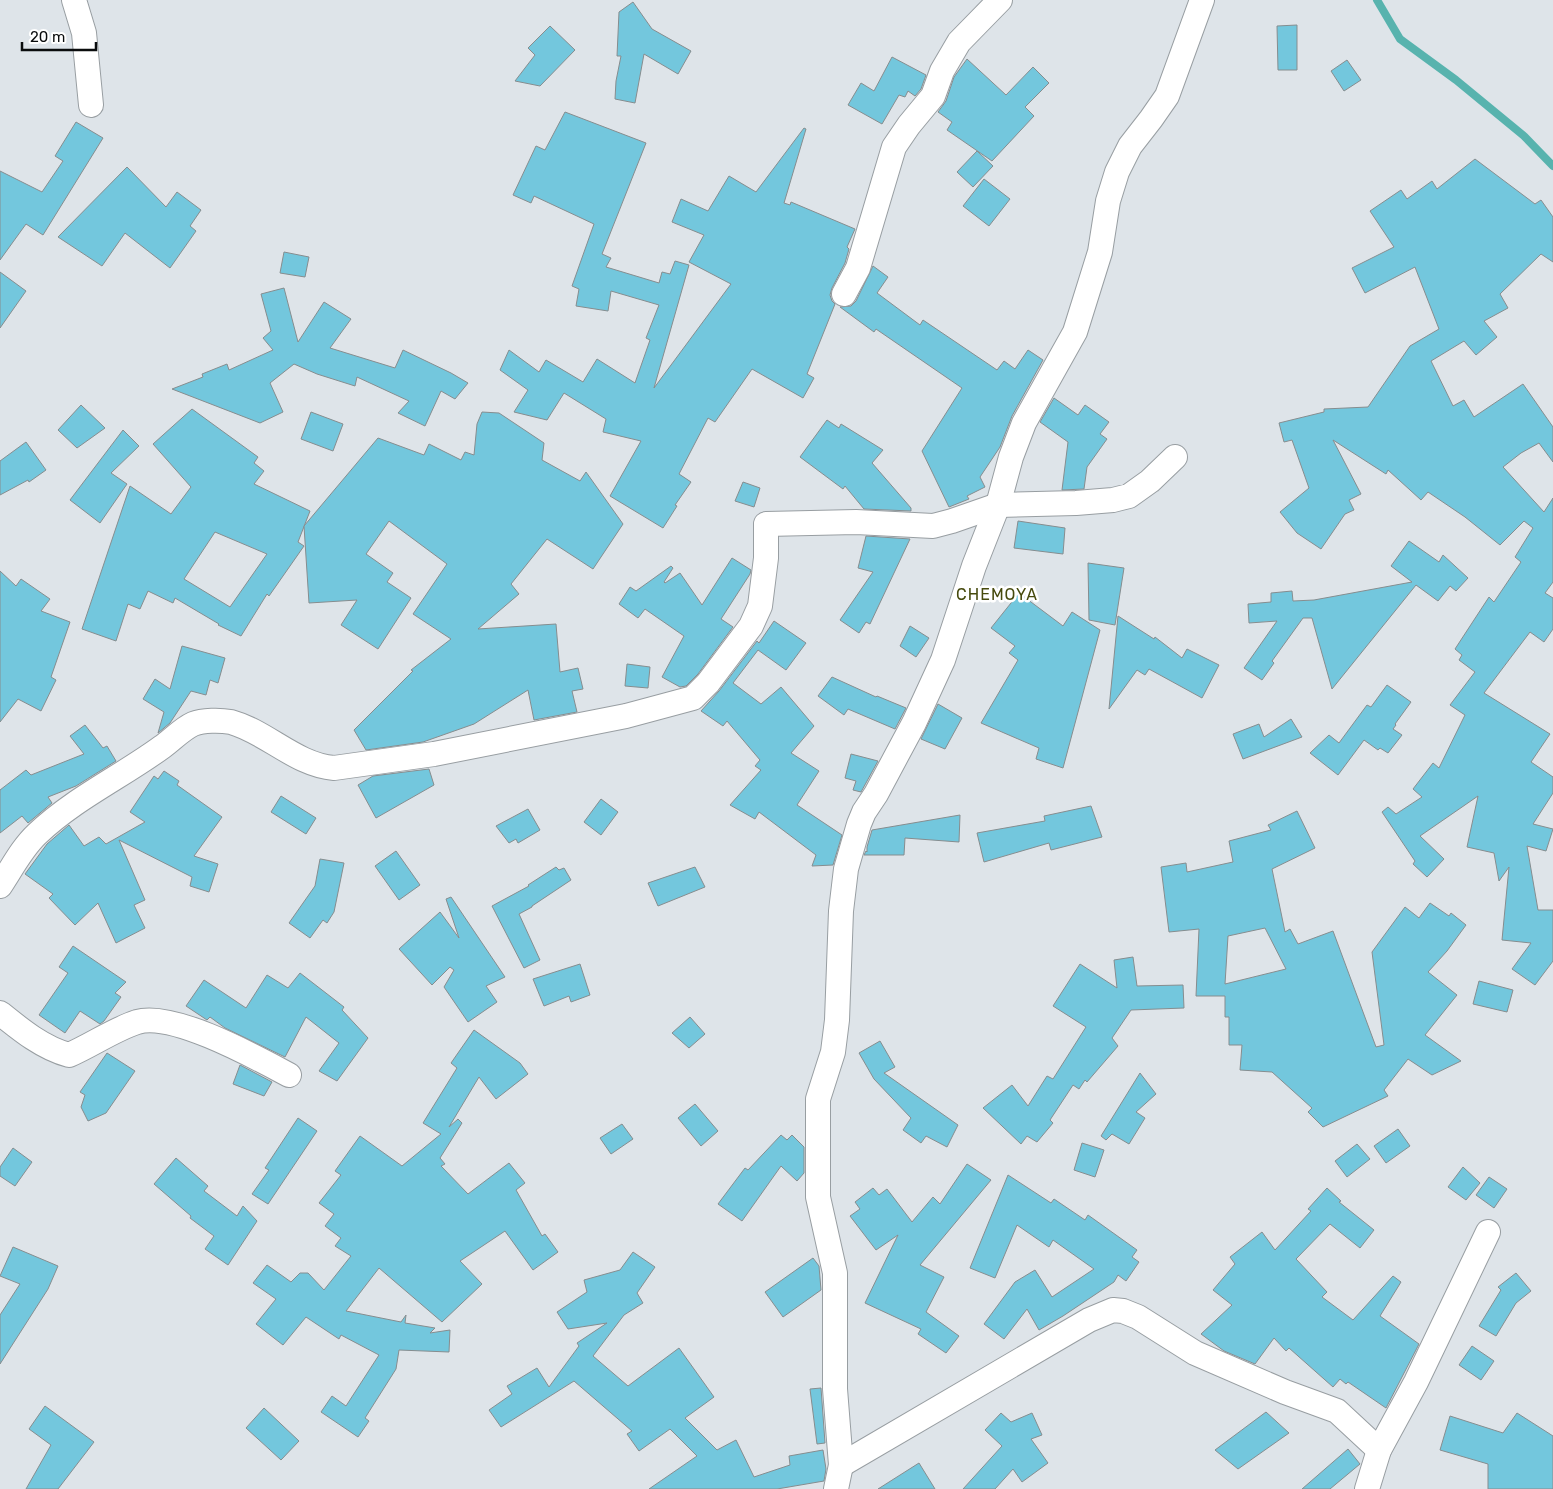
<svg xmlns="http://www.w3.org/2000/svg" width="1553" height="1489" font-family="Rubik,sans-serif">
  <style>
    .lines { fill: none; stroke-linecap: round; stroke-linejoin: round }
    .stream { stroke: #58b3ae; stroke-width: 8 }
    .building { fill: #73c7dd; stroke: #868d8f; fill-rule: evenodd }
    .minor-casing { stroke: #989ea2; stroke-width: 26 }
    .minor { stroke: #fff; stroke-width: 24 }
    .labels { text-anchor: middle; stroke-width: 5; stroke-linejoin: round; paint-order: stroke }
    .quarter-label { font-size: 16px; letter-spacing: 1px; fill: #464a0d; stroke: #fff }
  </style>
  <rect width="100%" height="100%" fill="#dee4e9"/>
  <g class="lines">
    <path class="stream" d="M1377,0L1400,39L1456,80L1524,136L1553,166"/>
  </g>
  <g class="building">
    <path d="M633,2L652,29L691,51L678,74L644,54L635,103L615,99L616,81L621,56H617L619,12Z"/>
    <path d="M1297,25V70H1278L1277,26Z"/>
    <path d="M550,26L575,50L540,86L515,81L535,55L528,48Z"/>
    <path d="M892,57L926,75L921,89L915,96L908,91L905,97L899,95L882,124L848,105L861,83L874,91Z"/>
    <path d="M967,59L1006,95L1033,67L1049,83L1025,107L1034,116L992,161L947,130L952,122L938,112L946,101L954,77Z"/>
    <path d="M1347,60L1361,80L1344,91L1331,71Z"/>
    <path d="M565,112L646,143L602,254L611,258L606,267L659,283L662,272L670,274L675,261L689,265L654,388L731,284L689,262L704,235L672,222L681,199L708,211L729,176L756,192L804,128L806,129L784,203L790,205L791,202L855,229L847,247L849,249L845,263L832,288L830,295L832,301L835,304L807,374L814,378L803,398L752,369L715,422L708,418L679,474L691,482L675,505L677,506L663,528L610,496L641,441L603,432L606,419L564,393L547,420L514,412L528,390L500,370L509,350L539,372L546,360L583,382L597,359L635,383L650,340L646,338L659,305L611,291L608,311L576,306L579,289L572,286L594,224L534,196L531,203L513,195L536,146L545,150Z"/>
    <path d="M76,122L103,138L43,235L26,224L0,260V171L42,192L63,161L55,156Z"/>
    <path d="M977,151L993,166L973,187L957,172Z"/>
    <path d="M1475,159L1535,204L1541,200L1553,217V262L1541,254L1500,294L1508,308L1484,321L1497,337L1476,355L1464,341L1431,361L1453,406L1464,400L1474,417L1523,384L1553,427V462L1539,443L1521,453L1503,467L1544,512L1553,498V582L1545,593L1553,598V629L1544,642L1530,632L1484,693L1550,734L1531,762L1553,777V793L1533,824L1553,829L1546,851L1527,846L1538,910H1553V961L1535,985L1512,969L1531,943L1502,940L1509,867L1499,881L1494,853L1467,847L1478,796L1420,836L1444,859L1427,877L1413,864L1415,861L1382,812L1388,807L1396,814L1422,797L1413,789L1433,763L1439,768L1465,715L1450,705L1475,672L1459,660L1462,655L1455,649L1489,597L1494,602L1521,562L1515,557L1533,528L1524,521L1500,545L1465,517L1428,492L1421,500L1388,470L1386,474L1333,440L1361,494L1349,500L1354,510L1345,514L1321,549L1297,533L1280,512L1309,488L1292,440L1284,442L1279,423L1324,412V409L1368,407L1410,346L1439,329L1415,267L1365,293L1352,268L1394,247L1370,211L1401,190L1407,199L1432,181L1437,189Z"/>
    <path d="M127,167L166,207L177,192L201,210L190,226L196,231L170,268L125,233L102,266L58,237Z"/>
    <path d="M984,179L1010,199L989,226L963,206Z"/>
    <path d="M284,252L309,257L305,277L280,273Z"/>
    <path d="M873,266L888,277L877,293L920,325L923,320L997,370L1004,361L1015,369L1028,350L1043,360L1012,416L1000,447L980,477L985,487L967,496L969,499L949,507L922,451L962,388L876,329L874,332L840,307L851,306L856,301Z"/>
    <path d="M0,272L26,291L0,328Z"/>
    <path d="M284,288L298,342L324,302L351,319L330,348L395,368L403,350L451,373L468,383L455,399L441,391L425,426L398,413L409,401L357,377L355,386L317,374L294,364L270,383L283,412L260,423L172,389L203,377L202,374L227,364L229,370L273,350L263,338L271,331L261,294Z"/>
    <path d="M1054,398L1078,415L1085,405L1109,422L1100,434L1107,439L1087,467L1084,489L1062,490L1068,442L1040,422Z"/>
    <path d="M81,405L105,428L77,448L58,430Z"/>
    <path d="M192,409L258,457L254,463L264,471L254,484L310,511L298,542L304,546L269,596L267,594L241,636L218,625L219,624L175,598L173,603L148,591L140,609L128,604L116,641L82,629L130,486L171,514L191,487L153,444ZM215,532L267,554L230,607L184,579Z"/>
    <path d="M311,412L343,424L333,451L301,439Z"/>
    <path d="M482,412L499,413L544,443L542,460L580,481L586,472L623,524L593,569L547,539L511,584L519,594L478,629L556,624L560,672L578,668L583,689L572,691L577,712L534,720L528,690L474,724L423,742L366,750L354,730L413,671L411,670L451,639L413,614L447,564L389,521L366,554L393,573L387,582L411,598L378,649L341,625L357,600L309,603L304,526L378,438L424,455L429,444L461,460L465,452L474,455L477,424Z"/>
    <path d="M827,420L839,428L841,424L883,450L872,463L911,508V511L864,509L845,486L843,489L800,457Z"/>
    <path d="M123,430L139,446L111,473L127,484L100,523L70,500Z"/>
    <path d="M26,442L46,470L29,482L28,480L0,495V461Z"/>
    <path d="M743,482L760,488L754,507L735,501Z"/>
    <path d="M1018,521L1065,528L1063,554L1014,548Z"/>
    <path d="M866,536L910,539L870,624L866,622L859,633L840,620L873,572L858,568Z"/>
    <path d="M1409,541L1439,562L1443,555L1468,578L1456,591L1450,586L1438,601L1416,585L1332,689L1312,618H1303L1272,661L1274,663L1262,680L1244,668L1277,621L1249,623L1248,604L1271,602V593L1292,591L1293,601L1314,600L1412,582L1391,566Z"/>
    <path d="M732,558L751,570L750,574L721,619L733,627L698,674L686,686L680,687L662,677L684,636L645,609L638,618L619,604L630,587L636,591L671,566L673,568L664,582L665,583L680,573L702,605Z"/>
    <path d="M1088,563L1124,568L1115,625L1089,620Z"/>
    <path d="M0,571L16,586L21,579L50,599L41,611L70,622L51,677L56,680L41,711L18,699L0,722Z"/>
    <path d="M1019,593L1063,626L1072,612L1100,630L1063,768L1036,759L1039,748L981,723L1018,660L1009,653L1015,646L991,628Z"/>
    <path d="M1118,616L1154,639L1155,637L1182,658L1187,649L1219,665L1202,698L1149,669L1145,675L1137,670L1109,709Z"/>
    <path d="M774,621L806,643L786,670L758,650L733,683L761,704L781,687L814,726L791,753L819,771L797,805L842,835L833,865L812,866L816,855L759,812L755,819L730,805L761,770L755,766L760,760L727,721L723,726L701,711L719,691L757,641L759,643Z"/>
    <path d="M910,626L929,638L916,657L900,646Z"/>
    <path d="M182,646L225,658L218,683L210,680L206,695L191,691L170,723L158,733L164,712L143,699L155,679L170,689Z"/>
    <path d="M627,664L650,667L648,688L625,686Z"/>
    <path d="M832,677L876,697L877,696L906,708L895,729L848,709L844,715L818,696Z"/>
    <path d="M1387,685L1411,702L1395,724L1396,725L1393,729L1402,735L1388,753L1380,748L1378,750L1364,740L1338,775L1310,753L1329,735L1339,743L1367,705L1371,707Z"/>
    <path d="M938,704L962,718L945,749L921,739Z"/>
    <path d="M1291,719L1302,737L1243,759L1233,734L1259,724L1264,737Z"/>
    <path d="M85,725L103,748L107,746L116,761L76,786L48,797L52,803L28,823L22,816L0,833V790L26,770L31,775L84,754L70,736Z"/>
    <path d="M851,754L878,761L861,792L853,790L856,781L845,778Z"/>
    <path d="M429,769L434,785L376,818L358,785L373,776Z"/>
    <path d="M164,771L179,781L177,785L222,817L194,856L218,864L209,892L190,886L192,877L119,840L145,900L134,905L145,928L116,943L98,903L75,925L49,898L53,894L25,874L47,844L69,825L84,846L99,837L106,844L145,822L130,812L154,776L158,779Z"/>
    <path d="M281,796L316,818L306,834L271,812Z"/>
    <path d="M601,799L618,812L601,835L584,822Z"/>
    <path d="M1091,806L1102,837L1051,850L1049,843L984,862L977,833L1045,821L1044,816Z"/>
    <path d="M528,809L540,830L518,843L516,839L509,843L496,826Z"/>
    <path d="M1297,811L1315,848L1272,869L1285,932L1290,929L1298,944L1333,931L1376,1047L1384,1045L1372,952L1405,907L1419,918L1430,903L1449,916L1451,913L1466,925L1447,951L1428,972L1457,995L1425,1035L1461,1061L1432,1075L1408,1059L1384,1090L1388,1096L1323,1127L1308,1112L1312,1108L1272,1072L1240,1070L1242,1045H1229V1017H1225V996H1196L1199,929L1169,932L1161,867L1186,863L1187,872L1233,862L1229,841L1271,830L1268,825ZM1265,928L1286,969L1225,984L1228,936Z"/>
    <path d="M960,815L959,842L905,838L904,855H864L866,851L867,852V847L872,830Z"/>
    <path d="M396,851L420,885L399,900L375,866Z"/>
    <path d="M320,859L344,863L334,912L327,923L323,920L310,938L289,923L315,886Z"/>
    <path d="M556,867L559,870L564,868L571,880L532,906V907L519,914L540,960L524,968L492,906L529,886L528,885Z"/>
    <path d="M695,867L705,887L658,906L648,883Z"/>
    <path d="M451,897L505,977L486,986L497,1002L468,1022L444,987L454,970L450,967L432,985L399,949L440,912L459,938L446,899Z"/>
    <path d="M73,946L126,982L115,993L121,997L104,1021L100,1024L80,1011L65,1033L39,1015L68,973L59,967Z"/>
    <path d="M1133,957L1137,986L1183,985L1184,1008L1131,1010L1112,1038L1118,1046L1087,1082L1085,1080L1079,1089L1073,1085L1050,1120L1053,1123L1037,1142L1027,1136L1021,1144L983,1108L1012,1085L1028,1106L1047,1076L1053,1079L1086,1027L1053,1006L1080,964L1117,988L1114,960Z"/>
    <path d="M580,964L590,995L571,1002L569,996L544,1006L533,979Z"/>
    <path d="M300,973L344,1007L342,1010L368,1038L337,1081L319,1071L339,1043L306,1017L285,1057L225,1028L210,1017L207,1020L186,1006L204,980L246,1008L267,975L288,988Z"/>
    <path d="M1479,981L1513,990L1507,1012L1473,1004Z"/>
    <path d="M690,1017L705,1034L689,1048L672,1033Z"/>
    <path d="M474,1030L520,1063L528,1074L496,1099L479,1077L449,1127L458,1119L462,1123L440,1158L445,1164L441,1166L468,1194L509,1163L525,1183L516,1190L542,1236L545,1234L558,1252L533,1270L505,1231L460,1261L482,1284L442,1322L379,1268L346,1311L401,1322L406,1315L405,1323L435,1328L430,1333L450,1330L449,1352L399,1350L396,1369L365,1418L369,1421L358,1437L321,1412L332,1396L346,1406L379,1355L341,1335L339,1339L306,1317L283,1345L256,1324L276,1299L253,1283L267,1265L291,1282L300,1273H308L324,1290L351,1256L335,1246L341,1238L325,1226L334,1214L319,1203L341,1175L335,1171L360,1136L402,1166L441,1134L423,1123L457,1068L451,1063Z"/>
    <path d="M880,1041L895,1067L884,1073L958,1125L947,1147L926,1136L921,1143L903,1130L911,1118L874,1079L859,1053Z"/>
    <path d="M107,1053L135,1071L106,1113L88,1121L81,1107L85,1095L80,1092Z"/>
    <path d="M240,1065L272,1082L264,1096L233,1084Z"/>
    <path d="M1140,1073L1156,1094L1136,1112L1145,1118L1129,1144L1112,1134L1106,1140L1101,1136Z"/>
    <path d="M695,1104L718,1131L701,1146L678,1118Z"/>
    <path d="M298,1118L317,1131L268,1204L252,1194L269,1170L265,1168Z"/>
    <path d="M622,1124L633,1139L611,1154L600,1138Z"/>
    <path d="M1398,1129L1410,1146L1386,1163L1374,1146Z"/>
    <path d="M781,1135L787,1140L792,1135L804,1147V1173L797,1181L781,1166L742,1221L718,1204L745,1168L748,1170Z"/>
    <path d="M1082,1143L1104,1150L1095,1177L1074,1170Z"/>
    <path d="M1357,1144L1370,1159L1347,1177L1335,1161Z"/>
    <path d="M13,1148L32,1162L15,1186L0,1176V1167Z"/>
    <path d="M176,1158L208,1186L204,1191L237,1216L243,1206L257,1221L228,1265L205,1249L214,1236L190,1218L191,1216L154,1184Z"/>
    <path d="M967,1164L991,1180L920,1265L944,1277L926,1312L959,1336L946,1353L918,1334L921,1329L865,1303L898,1235L876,1250L850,1216L860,1209L855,1202L873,1188L879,1195L887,1189L912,1222L933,1197L940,1204Z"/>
    <path d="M1463,1167L1480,1183L1466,1200L1448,1187Z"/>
    <path d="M1008,1175L1051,1203L1054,1199L1085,1220L1088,1215L1137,1250L1132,1257L1139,1262L1126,1281L1118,1275L1114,1282L1063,1316L1039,1330L1027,1309L1004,1339L984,1324L1015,1282L1035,1270L1052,1297L1094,1269L1053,1240L1049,1247L1017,1225L995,1278L970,1268Z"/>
    <path d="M1489,1177L1507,1189L1494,1208L1476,1195Z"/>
    <path d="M1327,1188L1341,1201L1339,1202L1374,1230L1360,1248L1330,1224L1296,1259L1327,1292L1322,1297L1353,1320L1393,1276L1401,1282L1380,1316L1419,1344L1386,1408L1348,1382L1346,1384L1340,1379L1333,1387L1289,1348L1286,1351L1274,1338L1255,1364L1224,1351L1201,1334L1232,1305L1213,1290L1235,1264L1230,1257L1262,1232L1275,1250L1311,1211L1308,1209Z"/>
    <path d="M13,1247L58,1266L48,1289L0,1364V1315L20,1284L0,1276Z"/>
    <path d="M633,1252L655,1267L637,1293L643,1303L624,1315L593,1356L628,1386L679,1348L714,1397L685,1418L717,1450L736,1440L754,1477L790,1465L789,1456L823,1450L826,1469L824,1481L777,1489H649L697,1456L670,1429L639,1451L627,1434L632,1431L574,1381L501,1427L489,1410L512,1394L507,1386L537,1368L549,1387L579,1346L577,1343L607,1323L568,1329L557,1312L587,1292L584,1280L620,1270Z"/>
    <path d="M813,1258L819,1266L821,1290L783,1317L765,1292Z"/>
    <path d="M1516,1273L1531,1291L1516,1303L1496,1336L1479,1326L1501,1290L1498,1287Z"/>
    <path d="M1472,1346L1494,1361L1481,1380L1459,1365Z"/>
    <path d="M821,1388L825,1443L817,1444L810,1389Z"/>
    <path d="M45,1406L94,1442L58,1489H26L51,1445L29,1429Z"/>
    <path d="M264,1408L299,1441L281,1460L246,1428Z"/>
    <path d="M1266,1412L1289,1433L1238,1469L1215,1450Z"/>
    <path d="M1001,1413L1011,1422L1032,1413L1042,1435L1031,1439L1048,1463L1022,1482L1013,1469L995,1489H963L1002,1446L985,1430Z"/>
    <path d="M1517,1413L1553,1436V1489H1488V1464L1440,1450L1450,1416L1503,1433Z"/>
    <path d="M1348,1449L1360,1464L1330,1489H1302Z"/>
    <path d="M919,1463L935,1489H878Z"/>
  </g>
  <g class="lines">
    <g class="minor-casing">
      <g id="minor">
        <path d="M74,0L84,33L91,105"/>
        <path d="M844,294L858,268L894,147L909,125L933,96L942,71L959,42L1000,0"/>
        <path d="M0,886C12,868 22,848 37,834C75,798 121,777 162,747C172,740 182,729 193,724C203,720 220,720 231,722C267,732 296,765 334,768L434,754L626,716L693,698L708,683L751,626L760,606L766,558V524L856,522L933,526L952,521L998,505L1076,503L1113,500L1129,496L1150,481L1175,457"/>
        <path d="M0,1013C21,1030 43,1048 69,1055C92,1045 113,1030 137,1022C173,1011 257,1058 289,1075"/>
        <path d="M841,1465L1089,1320L1113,1310L1123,1311L1138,1317L1195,1353L1285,1392L1337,1411L1379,1450"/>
        <path d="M836,1489L841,1465L835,1389V1273L818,1197V1099L833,1052L837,1020L841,911L846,869L859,824L864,812L876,794L914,723L943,660L974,566L998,505L1011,457L1024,423L1075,332L1100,252L1108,201L1117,172L1130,146L1151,119L1167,96L1202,0"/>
        <path d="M1367,1489L1379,1450L1416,1382L1488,1232"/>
      </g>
    </g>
    <use href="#minor" class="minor"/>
  </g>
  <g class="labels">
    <g class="quarter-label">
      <text x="997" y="600">CHEMOYA</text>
    </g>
  </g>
  <path d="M22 42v8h74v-8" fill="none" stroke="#0a0c0d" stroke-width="2.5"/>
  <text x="30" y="42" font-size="15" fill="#0a0c0d" stroke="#ffffff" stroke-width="4" paint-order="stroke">20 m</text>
</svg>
